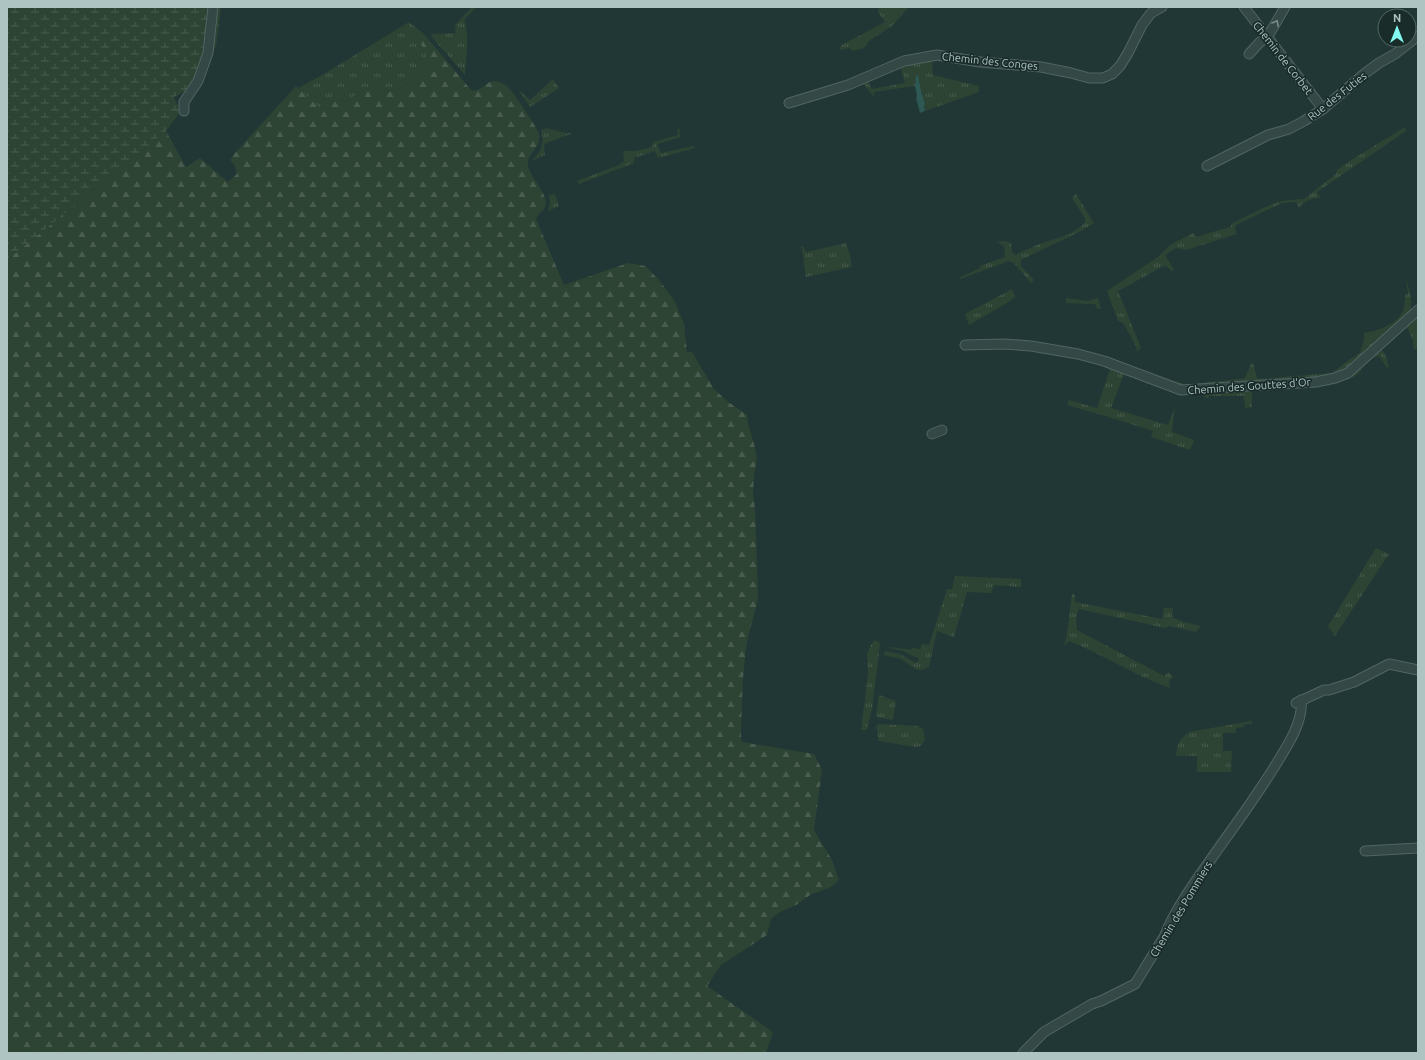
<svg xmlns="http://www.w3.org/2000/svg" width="1425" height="1060" font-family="Ubuntu,sans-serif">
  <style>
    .grass { fill: url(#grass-tufts) }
    .forest { fill: url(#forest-firs) }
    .wetland { fill: url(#wetland-marsh) }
    .water { fill: #2e5854 }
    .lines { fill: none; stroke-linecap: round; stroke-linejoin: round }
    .minor-casing { stroke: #516564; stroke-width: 11 }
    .minor { stroke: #344846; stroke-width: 9 }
    .oneway { stroke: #778c8b }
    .labels { text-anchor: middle; stroke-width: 3.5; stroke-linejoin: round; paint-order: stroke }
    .street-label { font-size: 11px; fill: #aec4c3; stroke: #192c2a }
  </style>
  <defs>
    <pattern id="grass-tufts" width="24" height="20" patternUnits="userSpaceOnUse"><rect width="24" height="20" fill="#2d4333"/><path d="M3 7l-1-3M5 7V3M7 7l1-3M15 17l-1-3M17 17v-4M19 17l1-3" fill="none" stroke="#495c4f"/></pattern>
    <pattern id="forest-firs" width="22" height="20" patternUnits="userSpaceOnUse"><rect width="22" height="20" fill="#2d4333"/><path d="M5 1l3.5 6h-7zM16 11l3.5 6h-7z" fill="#495c4f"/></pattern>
    <pattern id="wetland-marsh" width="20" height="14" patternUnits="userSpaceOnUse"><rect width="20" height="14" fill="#2d4333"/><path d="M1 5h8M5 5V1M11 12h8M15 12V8" fill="none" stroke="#495c4f"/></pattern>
  </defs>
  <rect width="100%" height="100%" fill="#203735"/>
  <g class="grass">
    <path d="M215,7H221L216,47L211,50Z"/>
    <path d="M472,7H476L464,20C470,30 466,63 465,75L431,36L432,34L456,33L455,25Z"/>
    <path d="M879,7H909L892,26L869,41L864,48L853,51L849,48L840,50V46L885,22L878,12Z"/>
    <path d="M409,22L423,33L420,34L431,62V71C426,73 421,75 416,78C403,85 396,97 381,87L361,92L345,102L342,99L320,109L298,88L324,74Z"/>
    <path d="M932,59L933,75L979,86V92L925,111L924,106L925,104L921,91L918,75L916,76L915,86L874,92V97L862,82L867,80L872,89L905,83L900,65Z"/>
    <path d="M553,79L559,88L530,107L518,89L530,100Z"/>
    <path d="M1405,127L1406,131L1317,192L1321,198C1312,198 1304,201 1299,208L1296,202L1282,203L1236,225L1235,229L1237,234L1186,250L1176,248L1165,255L1174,270L1172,271L1166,266L1162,267L1118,291L1141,348L1137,352L1136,346L1123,323L1118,321L1107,291L1158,257L1170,245L1193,233L1196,237L1230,227L1233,223L1263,208L1277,202L1290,200L1304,199L1336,174L1337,170L1348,162Z"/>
    <path d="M547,128L565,133H573L544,144L545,155L532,161C541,152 545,142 541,130Z"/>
    <path d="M679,128L680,129L679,133L681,137L657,144L661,153L694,146L695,148L658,158L655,151L634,158V163L579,184L577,181L619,165L624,161L623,151H636L652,147L654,142L678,135L677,132Z"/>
    <path d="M555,194L559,206L548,211L550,202L549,195Z"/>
    <path d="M1076,194L1094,223L1083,230L1021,260V266L1034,280L1031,283L1014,263L1009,261L960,279L959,278L980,268V266L1005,257L1004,246L997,242L1005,241L1011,243L1012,252L1015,255L1037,245L1072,233L1085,223V218L1072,198Z"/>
    <path d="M846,243L850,255L852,267L806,277L802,249L801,247L803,246L806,252Z"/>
    <path d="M1406,279C1410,291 1413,302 1410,314L1347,371L1328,378L1182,388L1139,371V369L1181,383L1186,386H1192L1208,382L1222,381L1245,378L1251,364L1253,363L1257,378L1262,379L1332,373L1350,359L1360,353L1364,339V333C1376,331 1394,326 1401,314C1405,309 1405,301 1405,295L1408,294Z"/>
    <path d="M1012,289L1015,297L1007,303L969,325L965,314Z"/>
    <path d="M1066,298L1088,301L1098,298L1101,309H1097L1095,304L1066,303Z"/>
    <path d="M1418,314V334L1416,335L1418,341V348L1414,350L1413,340L1406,325Z"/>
    <path d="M1381,347L1388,361H1387L1389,367L1387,368L1379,356L1368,360V362L1361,367L1362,370L1353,378L1350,374Z"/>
    <path d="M1111,366L1125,371L1111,408L1168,425L1175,407L1172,432L1194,440L1190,450L1151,437L1153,431L1109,417L1067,405L1069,400L1097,408Z"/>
    <path d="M1252,388V407L1245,408L1244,396H1209L1208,399L1199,392Z"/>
    <path d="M1376,548L1389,554L1335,636L1328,626Z"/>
    <path d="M955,576L1021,579V587L994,585L991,593L967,592L954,637L937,631L929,667L922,670H917L901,659L884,655L885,651L900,654L916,663L919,659L903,651L889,648L890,647L911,650L912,648L920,649L922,644L929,645L947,589H952Z"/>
    <path d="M1072,594L1075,595V602L1162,619L1164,608H1173L1172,617L1184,622L1201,626L1196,632L1169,626L1165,628L1079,609L1076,617L1077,630L1164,676L1168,672L1173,677L1169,681L1170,688C1135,676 1104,655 1069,641L1064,646C1069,629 1069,612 1072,594Z"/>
    <path d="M874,640L879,642L880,645L872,709L867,730H861L868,673L867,653Z"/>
    <path d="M879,695L896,701L893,720L876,717Z"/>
    <path d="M1251,721L1252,724H1245L1244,727L1236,728V733H1223V751H1232L1231,772H1197V756H1176C1177,744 1179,740 1189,732Z"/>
    <path d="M879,724L917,726L923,729L925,739L921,746L916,747L879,741L876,726Z"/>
  </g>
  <path class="forest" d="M423,33L471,90C483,92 486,80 495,81C499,81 506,85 509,88C514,93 538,129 539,134C540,136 539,139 539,141C538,149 526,155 528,165C529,177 550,195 545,207C543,211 538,214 536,219L564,285L628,263L645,266L659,280L674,300L684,324L687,352H692L714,389L727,401L747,415L748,424L755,447L757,459L754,475L753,493L755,508L758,597C756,612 750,626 747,642C742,673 742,706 741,737L742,742L814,754L822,770L814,830L832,860L839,880L831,887L810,895L796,905L778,913L771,919L767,935L721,965L707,986L773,1032L766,1053H7V260L166,131L186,167L200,158L228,182L237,174L235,166L230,160L235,153L296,86L320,108L342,99L345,102L361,92L381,87C396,97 404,85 416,78C421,75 426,73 431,71V63L426,58V55L419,40L420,34Z"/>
  <path class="wetland" d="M7,7H209L208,27L203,55L194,79L189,89L174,97L180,112L166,131L7,260Z"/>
  <path class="water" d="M918,75L921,91L925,104L924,106L925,111L920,113L916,98L917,96L915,86L916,76Z"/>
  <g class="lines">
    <g class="minor-casing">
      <g id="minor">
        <path d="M1244,7L1323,109"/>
        <path d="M1249,54L1260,42L1267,38L1285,7"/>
        <path d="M789,103L848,85L904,61L937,55L980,62L1041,67L1071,73L1089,78H1103L1112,74L1120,66L1128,53L1142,25L1151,13L1162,7"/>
        <path d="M184,111V102L198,81L208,53L213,7"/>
        <path d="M1207,166L1268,135L1289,129L1304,121L1323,109L1364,74L1379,63L1395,54L1418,36"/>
        <path d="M965,345L1004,344L1031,346L1078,354L1104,361L1181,390L1316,382L1335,378L1348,373L1418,310"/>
        <path d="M932,434L942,430"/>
        <path d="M1296,703L1324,690H1329L1354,682L1389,664L1418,670"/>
        <path d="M1365,851L1418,848"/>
        <path d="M1023,1053L1044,1032L1092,1004L1101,1001L1135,984L1165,935C1174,911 1194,883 1209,862C1232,829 1257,796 1278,761C1288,745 1304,720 1301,700"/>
      </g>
    </g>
    <use href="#minor" class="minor"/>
  </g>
  <defs><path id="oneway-chevron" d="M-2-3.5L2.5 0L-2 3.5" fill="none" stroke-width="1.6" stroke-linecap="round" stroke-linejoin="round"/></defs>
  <use class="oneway" href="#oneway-chevron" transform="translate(1276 23) rotate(-61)"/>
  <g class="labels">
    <g class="street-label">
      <text transform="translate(1283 58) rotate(52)" y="4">Chemin de Corbet</text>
      <text transform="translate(990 61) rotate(6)" y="4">Chemin des Conges</text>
      <text transform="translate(1337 96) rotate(-38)" y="4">Rue des Futies</text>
      <text transform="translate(1249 386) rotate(-4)" y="4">Chemin des Gouttes d'Or</text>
      <text transform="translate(1181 909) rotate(-59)" y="4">Chemin des Pommiers</text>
    </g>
  </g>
  <rect width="1425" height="1060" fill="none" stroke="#aec4c3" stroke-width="16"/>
  <g transform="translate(1397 28)"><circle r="19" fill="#192c2a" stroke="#556967"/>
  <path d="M0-3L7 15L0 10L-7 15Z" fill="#80f7ef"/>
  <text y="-6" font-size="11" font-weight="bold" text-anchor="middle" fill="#aec4c3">N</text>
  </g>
</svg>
